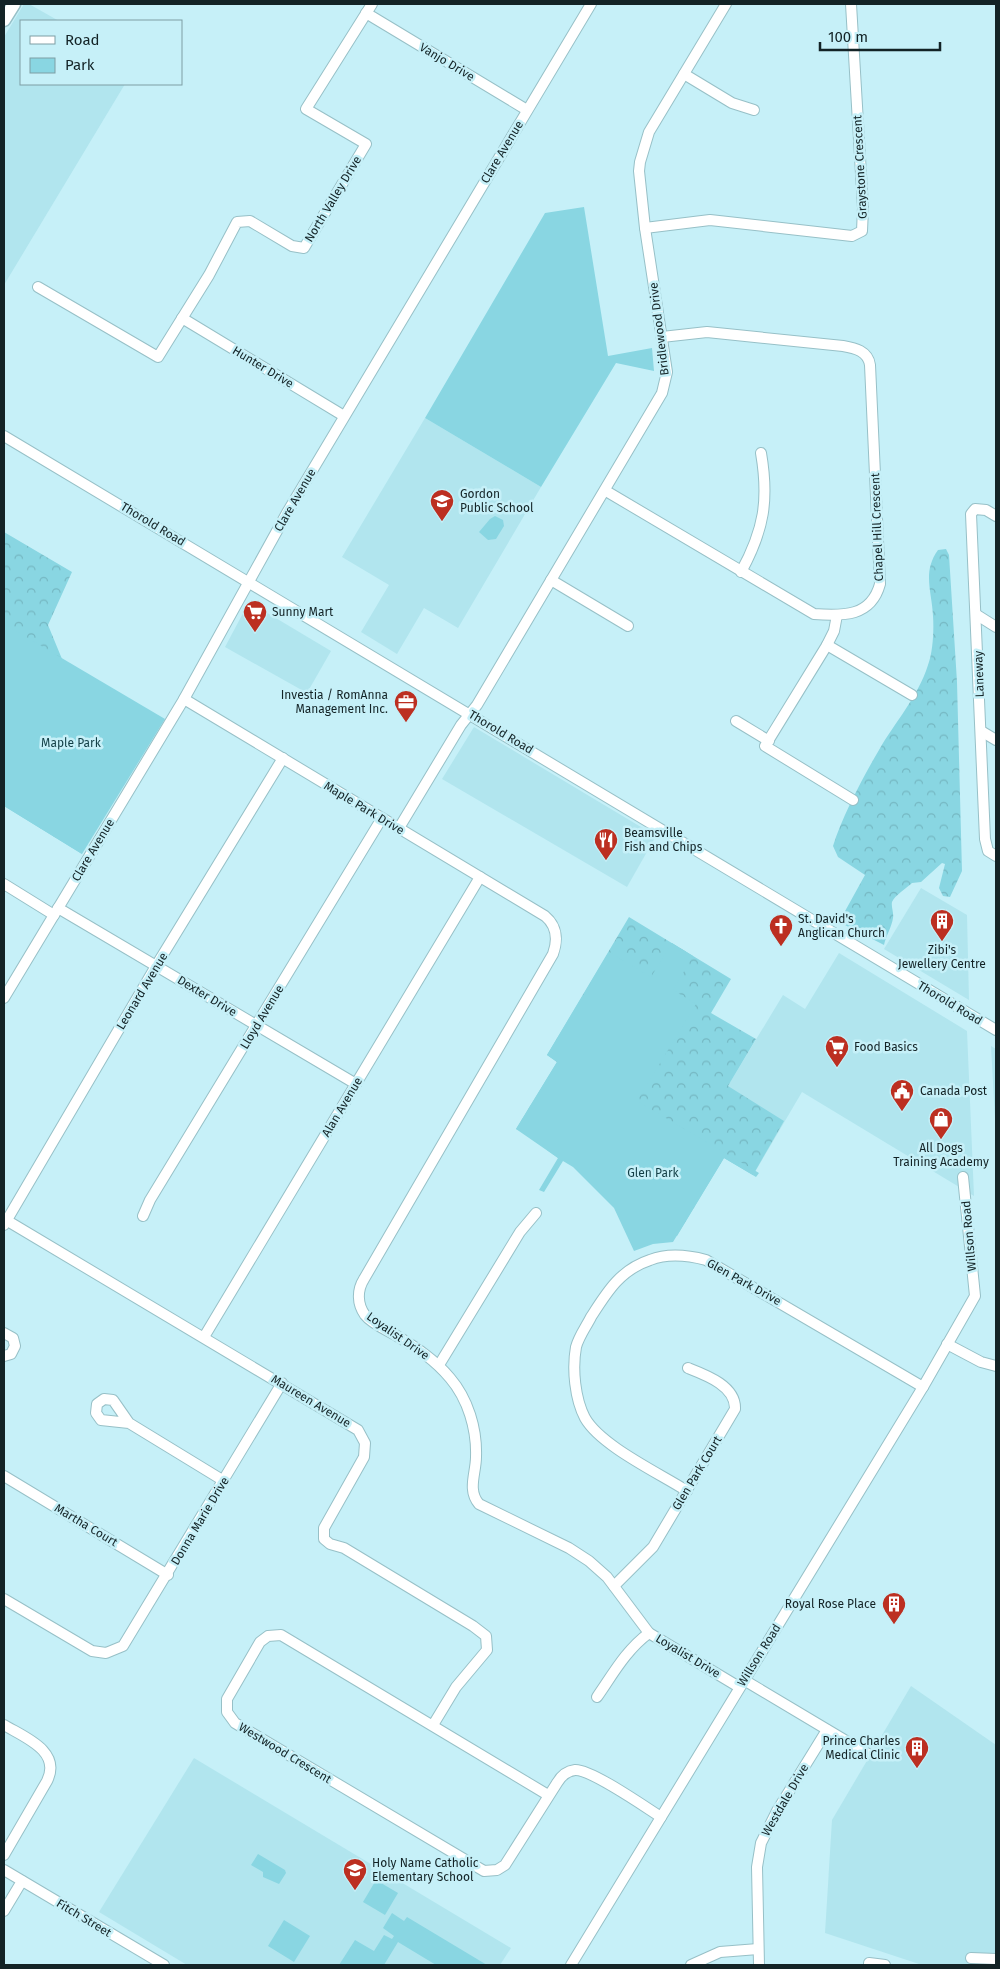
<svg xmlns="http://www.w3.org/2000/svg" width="1000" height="1969" font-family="'Fira Sans',sans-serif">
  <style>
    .built { fill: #b1e5ee }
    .forest { fill: url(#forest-crowns) }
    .park { fill: #89d6e2 }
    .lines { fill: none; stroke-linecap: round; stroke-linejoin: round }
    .minor-casing { stroke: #97c0c7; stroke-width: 12 }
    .major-casing { stroke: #97c0c7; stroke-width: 15 }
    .minor { stroke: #fff; stroke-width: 10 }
    .major { stroke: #fff; stroke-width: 12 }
    .labels { text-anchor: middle; stroke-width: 5; stroke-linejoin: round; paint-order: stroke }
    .street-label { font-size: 12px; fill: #132326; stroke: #c6f0f8 }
    .poi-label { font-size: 12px; fill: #132326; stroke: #c6f0f8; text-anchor: start }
    .park-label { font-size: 12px; fill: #133f46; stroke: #c6f0f8 }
  </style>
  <defs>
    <pattern id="forest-crowns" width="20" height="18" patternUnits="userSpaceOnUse" patternTransform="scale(1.25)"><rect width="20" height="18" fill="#89d6e2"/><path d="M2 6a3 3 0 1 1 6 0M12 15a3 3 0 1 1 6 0" fill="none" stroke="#75b7c2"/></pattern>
  </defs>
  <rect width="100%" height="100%" fill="#c6f0f8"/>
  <g class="built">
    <path d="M24,4H29L59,21H21V84H125L4,285V37Z"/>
    <path d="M425,418L541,487L458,628L424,608L397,654L361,632L389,585L342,557Z"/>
    <path d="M249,602L331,651L307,693L225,647Z"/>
    <path d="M474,727L656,836L627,887L442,779Z"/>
    <path d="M921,888L967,915L969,1000L884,949Z"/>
    <path d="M839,953L967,1031L974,1196L802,1092L755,1172L697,1137L783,995L805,1009Z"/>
    <path d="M991,1046L996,1049V1137Z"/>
    <path d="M911,1686L996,1745V1965H922L825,1933L832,1820Z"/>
    <path d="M194,1758L511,1948L500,1965H187L99,1912Z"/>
  </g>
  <g class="forest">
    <path d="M4,532L72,572L48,625L62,659L82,854L4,806Z"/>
    <path d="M946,549L949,555L957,682L962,871L950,897L943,896L939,888L945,864L942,863L921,882L912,883C908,887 894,896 892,902C891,907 894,913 893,918C892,926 886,936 884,945L839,922L865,875L838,857L833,846C842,817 863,777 879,750C895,722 918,697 928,665C933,652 934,630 933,616C932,592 922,572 938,550Z"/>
    <path d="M629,917L731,979L711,1013L756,1039L728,1086L784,1121L753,1175L724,1158L677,1236L655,1239L593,1171L558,1158L547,1150V1142L516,1129L557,1062L547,1055Z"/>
  </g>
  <g class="park">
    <path d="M584,207L608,356L652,348L654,371L616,363L541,487L425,418L545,213Z"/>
    <path d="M495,516L503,520L504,526L496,539L488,540L479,532L490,519Z"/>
    <path d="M4,624L165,719L82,854L4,806Z"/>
    <path d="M672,943L693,956L673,990L696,1004L637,1101L759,1173L756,1177L724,1158L673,1242L653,1244L634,1251L614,1208L573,1167L563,1161L544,1192L539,1190L558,1158L516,1129L557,1062L547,1055L609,952L651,977Z"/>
    <path d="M258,1854L285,1870L286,1873L279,1884L263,1877V1872L251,1865Z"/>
    <path d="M376,1880L398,1893L385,1915L363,1902Z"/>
    <path d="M392,1913L404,1921L407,1917L487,1965H436L398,1942L384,1965H339L355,1940L374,1951L384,1935L392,1939L394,1936L383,1928Z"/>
    <path d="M284,1920L310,1936L294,1962L268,1946Z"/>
  </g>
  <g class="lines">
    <g class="minor-casing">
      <g id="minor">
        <path d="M366,13L527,110"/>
        <path d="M684,74L732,103L754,110"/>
        <path d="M645,228L710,220L852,236L862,231L863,208L851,4"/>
        <path d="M38,287L158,357L209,275L237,222L250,221L292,246L304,248L366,144L306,109L372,4"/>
        <path d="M182,318L344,416"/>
        <path d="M4,436L996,1030"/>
        <path d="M606,491L814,614C843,616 871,617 880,584L870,365C868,351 855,348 843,346L707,332L662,337"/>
        <path d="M996,516L986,510L975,509L971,514L985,839L988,851L996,856"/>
        <path d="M741,572C764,530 769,500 761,453"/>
        <path d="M551,580L628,626"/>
        <path d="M837,615L834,631L827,645L765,746L853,800"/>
        <path d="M977,615L996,627"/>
        <path d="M827,645L912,695"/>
        <path d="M184,699L545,916C557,926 558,940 553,954L364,1279C357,1290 357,1304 365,1315C372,1324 387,1330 397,1336C417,1348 435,1360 450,1378C468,1399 477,1429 476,1457C476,1473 467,1490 479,1504L569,1548L589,1561L607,1577L649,1633L739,1687"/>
        <path d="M736,721L769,741"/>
        <path d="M981,731L996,740"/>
        <path d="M399,828L461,725L477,705L662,393L667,372L645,228L639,171L640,162L649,132L726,4"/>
        <path d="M4,884L54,915"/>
        <path d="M58,908L356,1084"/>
        <path d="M4,998L184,699L288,511L591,4"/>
        <path d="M143,1216L150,1200L382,818"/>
        <path d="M6,1220L358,1430L365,1443L364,1457L324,1528V1539L330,1544L344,1548L473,1626L486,1636L487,1650L456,1687L433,1725"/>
        <path d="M4,1225L156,966L283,758"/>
        <path d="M4,1333L13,1338L15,1346L11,1354L4,1356"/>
        <path d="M204,1337L480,877"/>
        <path d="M947,1344L981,1362L996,1366"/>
        <path d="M439,1365L520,1232L536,1213"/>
        <path d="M129,1423L113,1400L104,1399L97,1404L96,1413L101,1420L129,1423L224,1481"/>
        <path d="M4,1476L168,1575"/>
        <path d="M687,1491C659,1473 601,1446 585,1418C575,1399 572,1369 576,1347C579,1336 586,1327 591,1317C607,1292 620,1270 650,1260C668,1253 687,1255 706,1260L923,1387"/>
        <path d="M614,1586L653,1547L735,1409C736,1386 706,1375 688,1368"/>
        <path d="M4,1599L92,1651L106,1653L123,1646L282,1383"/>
        <path d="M744,1680L868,1754"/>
        <path d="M597,1697C613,1674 626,1650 649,1633"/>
        <path d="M4,1725C24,1737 62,1751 47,1781L4,1855"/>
        <path d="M548,1795L281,1635L268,1636L260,1642L227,1699V1712L235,1723L484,1871L497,1870L505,1865L557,1783C561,1776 567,1771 575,1770C591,1769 645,1807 661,1817"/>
        <path d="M4,1870L164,1965"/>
        <path d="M4,1911L22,1881"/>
        <path d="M971,1958L996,1959"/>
        <path d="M571,1965L923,1387L975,1296L963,1177"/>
        <path d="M691,1965L720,1952L758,1949"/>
        <path d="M759,1965L757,1867L761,1843L777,1811L827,1730"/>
        <path d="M869,1965V1963L885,1965"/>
      </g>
    </g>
    <g class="major-casing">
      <path id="major" d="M4,20L14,4"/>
    </g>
    <use href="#minor" class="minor"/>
    <use href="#major" class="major"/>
  </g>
  <defs>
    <g id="school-pin" transform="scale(1.25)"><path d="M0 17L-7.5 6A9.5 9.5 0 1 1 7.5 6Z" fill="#bc2f21" stroke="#c6f0f8"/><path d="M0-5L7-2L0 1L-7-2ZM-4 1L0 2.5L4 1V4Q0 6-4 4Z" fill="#fff"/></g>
    <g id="supermarket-pin" transform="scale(1.25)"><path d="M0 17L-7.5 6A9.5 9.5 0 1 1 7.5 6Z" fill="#bc2f21" stroke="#c6f0f8"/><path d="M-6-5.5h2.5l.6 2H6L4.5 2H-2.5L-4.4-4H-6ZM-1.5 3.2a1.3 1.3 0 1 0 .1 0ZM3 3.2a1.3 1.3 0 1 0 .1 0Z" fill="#fff"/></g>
    <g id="office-pin" transform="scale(1.25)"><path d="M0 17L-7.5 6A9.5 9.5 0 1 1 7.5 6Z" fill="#bc2f21" stroke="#c6f0f8"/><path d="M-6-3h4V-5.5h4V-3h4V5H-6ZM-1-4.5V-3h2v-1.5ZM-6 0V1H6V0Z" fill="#fff"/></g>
    <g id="restaurant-pin" transform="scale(1.25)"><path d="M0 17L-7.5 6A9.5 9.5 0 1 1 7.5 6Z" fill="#bc2f21" stroke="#c6f0f8"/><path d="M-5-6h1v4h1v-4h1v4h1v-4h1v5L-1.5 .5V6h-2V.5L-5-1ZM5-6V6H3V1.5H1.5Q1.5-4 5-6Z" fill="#fff"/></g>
    <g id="building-pin" transform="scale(1.25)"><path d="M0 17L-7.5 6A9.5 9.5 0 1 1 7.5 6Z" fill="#bc2f21" stroke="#c6f0f8"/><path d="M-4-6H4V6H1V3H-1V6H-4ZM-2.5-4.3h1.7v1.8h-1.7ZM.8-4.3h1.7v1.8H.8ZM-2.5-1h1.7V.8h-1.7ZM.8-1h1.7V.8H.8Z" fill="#fff"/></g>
    <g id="church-pin" transform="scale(1.25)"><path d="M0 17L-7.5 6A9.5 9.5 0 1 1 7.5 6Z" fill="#bc2f21" stroke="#c6f0f8"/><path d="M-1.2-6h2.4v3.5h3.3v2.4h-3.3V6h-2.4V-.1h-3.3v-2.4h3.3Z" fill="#fff"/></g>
    <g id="civic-pin" transform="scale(1.25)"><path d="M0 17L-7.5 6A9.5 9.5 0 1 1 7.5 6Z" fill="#bc2f21" stroke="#c6f0f8"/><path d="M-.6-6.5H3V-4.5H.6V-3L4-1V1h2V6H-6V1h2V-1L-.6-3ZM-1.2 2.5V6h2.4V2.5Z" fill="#fff"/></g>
    <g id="shop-pin" transform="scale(1.25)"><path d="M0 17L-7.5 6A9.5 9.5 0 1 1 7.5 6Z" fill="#bc2f21" stroke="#c6f0f8"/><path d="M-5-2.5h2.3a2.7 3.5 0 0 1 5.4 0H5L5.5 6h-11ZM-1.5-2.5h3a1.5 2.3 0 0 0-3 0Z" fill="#fff"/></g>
  </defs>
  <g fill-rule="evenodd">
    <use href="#school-pin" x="442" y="501"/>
    <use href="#supermarket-pin" x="255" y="612"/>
    <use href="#office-pin" x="406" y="702"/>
    <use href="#restaurant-pin" x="606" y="840"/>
    <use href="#building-pin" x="942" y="921"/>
    <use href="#church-pin" x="781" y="926"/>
    <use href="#supermarket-pin" x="837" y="1047"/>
    <use href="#civic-pin" x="902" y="1091"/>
    <use href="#shop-pin" x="941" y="1119"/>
    <use href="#building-pin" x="894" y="1604"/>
    <use href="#building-pin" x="917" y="1748"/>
    <use href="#school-pin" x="355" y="1870"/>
  </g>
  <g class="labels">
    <g class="street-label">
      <text transform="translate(447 62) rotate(31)" y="4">Vanjo Drive</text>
      <text transform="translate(502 152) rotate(-59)" y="4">Clare Avenue</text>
      <text transform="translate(860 167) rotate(-93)" y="4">Graystone Crescent</text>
      <text transform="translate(333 199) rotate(-59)" y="4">North Valley Drive</text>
      <text transform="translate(659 329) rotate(-97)" y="4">Bridlewood Drive</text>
      <text transform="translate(263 367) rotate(31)" y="4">Hunter Drive</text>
      <text transform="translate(295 500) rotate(-60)" y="4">Clare Avenue</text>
      <text transform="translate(153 524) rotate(31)" y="4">Thorold Road</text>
      <text transform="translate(877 527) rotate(-92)" y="4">Chapel Hill Crescent</text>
      <text transform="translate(979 674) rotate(-92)" y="4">Laneway</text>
      <text transform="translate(501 732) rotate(31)" y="4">Thorold Road</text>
      <text transform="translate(364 808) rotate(31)" y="4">Maple Park Drive</text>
      <text transform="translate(93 850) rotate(-59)" y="4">Clare Avenue</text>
      <text transform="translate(142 991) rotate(-59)" y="4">Leonard Avenue</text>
      <text transform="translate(207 996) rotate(31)" y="4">Dexter Drive</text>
      <text transform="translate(950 1003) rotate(31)" y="4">Thorold Road</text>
      <text transform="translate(262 1017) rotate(-59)" y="4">Lloyd Avenue</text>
      <text transform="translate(342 1107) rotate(-59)" y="4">Alan Avenue</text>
      <text transform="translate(969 1236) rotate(-95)" y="4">Willson Road</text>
      <text transform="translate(744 1282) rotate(29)" y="4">Glen Park Drive</text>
      <text transform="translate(398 1336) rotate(35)" y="4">Loyalist Drive</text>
      <text transform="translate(311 1401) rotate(31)" y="4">Maureen Avenue</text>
      <text transform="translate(697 1473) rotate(-59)" y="4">Glen Park Court</text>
      <text transform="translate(200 1521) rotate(-59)" y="4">Donna Marie Drive</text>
      <text transform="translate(86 1525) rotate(31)" y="4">Martha Court</text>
      <text transform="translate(759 1655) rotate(-58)" y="4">Willson Road</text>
      <text transform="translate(688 1656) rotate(31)" y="4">Loyalist Drive</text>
      <text transform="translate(285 1753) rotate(31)" y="4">Westwood Crescent</text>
      <text transform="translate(785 1800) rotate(-60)" y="4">Westdale Drive</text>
      <text transform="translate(84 1918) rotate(31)" y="4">Fitch Street</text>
    </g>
    <g class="poi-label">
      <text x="460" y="498">Gordon<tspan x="460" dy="14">Public School</tspan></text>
      <text x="272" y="616">Sunny Mart</text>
      <text x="388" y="699" text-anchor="end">Investia / RomAnna<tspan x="388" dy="14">Management Inc.</tspan></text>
      <text x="624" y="837">Beamsville<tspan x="624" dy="14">Fish and Chips</tspan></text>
      <text x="798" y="923">St. David's<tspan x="798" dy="14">Anglican Church</tspan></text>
      <text x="942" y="954" text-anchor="middle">Zibi's<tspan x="942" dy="14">Jewellery Centre</tspan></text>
      <text x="854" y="1051">Food Basics</text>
      <text x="920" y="1095">Canada Post</text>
      <text x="941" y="1152" text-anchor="middle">All Dogs<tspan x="941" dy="14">Training Academy</tspan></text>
      <text x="876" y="1608" text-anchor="end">Royal Rose Place</text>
      <text x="900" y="1745" text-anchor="end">Prince Charles<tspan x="900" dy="14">Medical Clinic</tspan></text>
      <text x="372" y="1867">Holy Name Catholic<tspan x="372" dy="14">Elementary School</tspan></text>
    </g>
    <g class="park-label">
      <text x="71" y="747">Maple Park</text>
      <text x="653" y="1177">Glen Park</text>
    </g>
  </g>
  <rect width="1000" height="1969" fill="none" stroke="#132326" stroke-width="10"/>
  <rect x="20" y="20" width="162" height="65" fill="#c6f0f8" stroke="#7e9ea4"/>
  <rect x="30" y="36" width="25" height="8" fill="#ffffff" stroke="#7e9ea4"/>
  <text x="65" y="45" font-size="15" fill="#132326">Road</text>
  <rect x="30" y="58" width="25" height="15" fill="#89d6e2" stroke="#7e9ea4"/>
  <text x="65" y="70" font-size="15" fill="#132326">Park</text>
  <path d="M820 42v8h120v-8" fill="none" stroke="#132326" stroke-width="2.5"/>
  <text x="828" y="42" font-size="15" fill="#132326" stroke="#c6f0f8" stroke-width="4" paint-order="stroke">100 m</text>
</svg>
